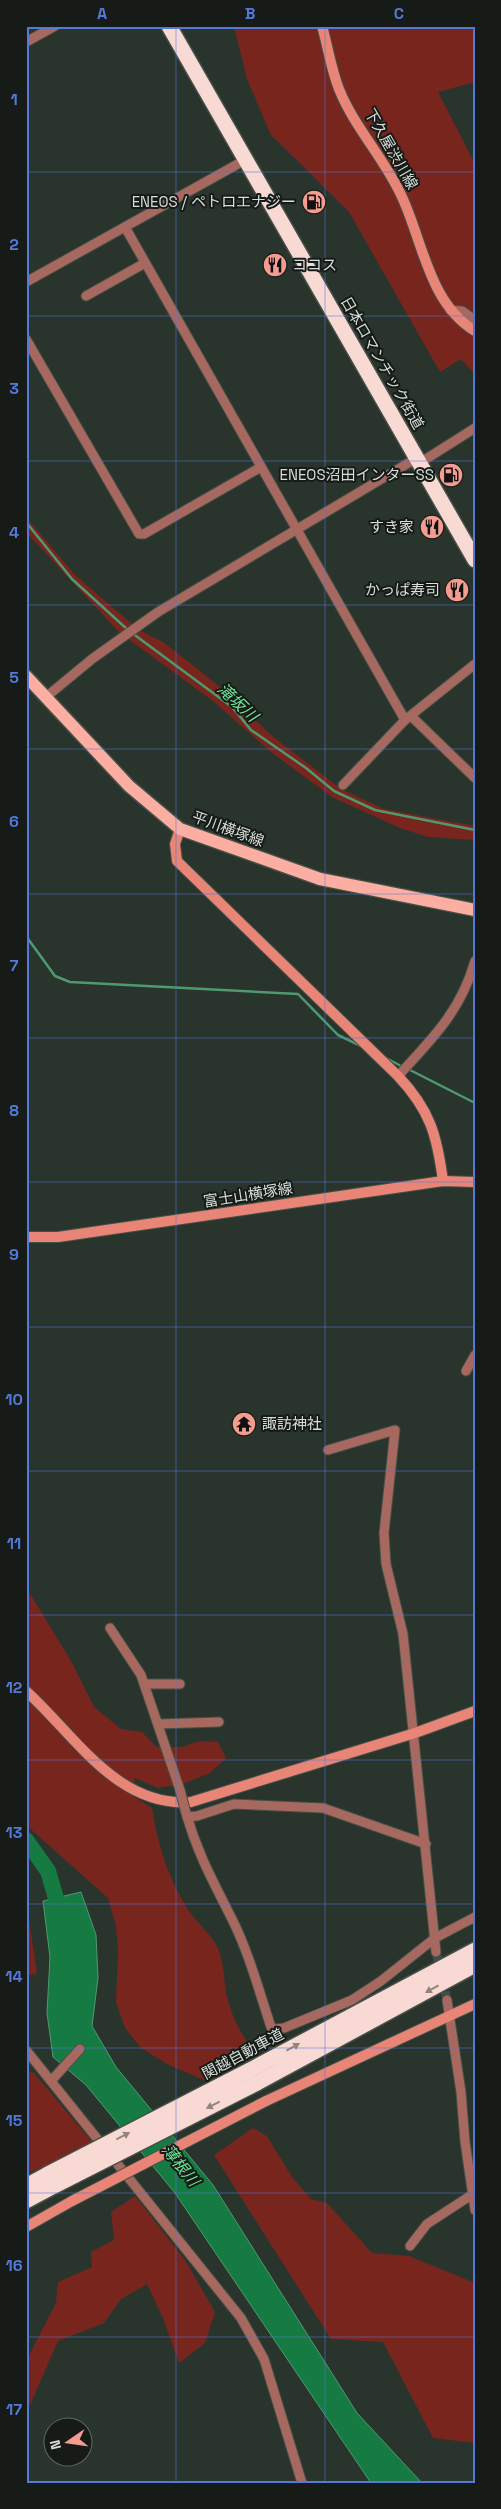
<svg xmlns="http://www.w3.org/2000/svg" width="501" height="2509" font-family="'Space Grotesk','Noto Sans JP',sans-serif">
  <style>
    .green { fill: #78251e }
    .water { fill: #157b43; stroke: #4f9970 }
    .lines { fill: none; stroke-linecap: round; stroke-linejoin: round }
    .stream { stroke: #4f9970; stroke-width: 2.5 }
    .river { stroke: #157b43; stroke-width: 16 }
    .street-tunnel { stroke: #434e46; stroke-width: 9; stroke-dasharray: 9 4.5; stroke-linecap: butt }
    .street-casing { stroke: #455048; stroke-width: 11 }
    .secondary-casing { stroke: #455048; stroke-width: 12 }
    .primary-casing { stroke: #455048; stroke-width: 15 }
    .highway-casing { stroke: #455048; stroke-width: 18 }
    .street { stroke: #a7685f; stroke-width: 9 }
    .secondary { stroke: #e88577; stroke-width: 10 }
    .primary { stroke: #fcaea2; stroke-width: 12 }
    .highway { stroke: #f9d9d4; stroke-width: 15 }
    .street-bridge-casing { stroke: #455048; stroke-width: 11; stroke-linecap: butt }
    .secondary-bridge-casing { stroke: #455048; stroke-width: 12; stroke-linecap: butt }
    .highway-bridge-casing { stroke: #455048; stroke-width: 18; stroke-linecap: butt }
    .street-bridge { stroke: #a7685f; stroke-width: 9 }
    .secondary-bridge { stroke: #e88577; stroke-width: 10 }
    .highway-bridge { stroke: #f9d9d4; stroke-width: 15 }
    .oneway { fill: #93847f }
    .grid { fill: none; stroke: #5579d8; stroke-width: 1; stroke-opacity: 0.55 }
    .labels { text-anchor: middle; stroke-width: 4; stroke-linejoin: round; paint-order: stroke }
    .street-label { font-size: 15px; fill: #d7ded9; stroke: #161b17 }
    .poi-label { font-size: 15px; fill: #d7ded9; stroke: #161b17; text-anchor: end }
    .water-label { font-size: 16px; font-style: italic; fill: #6de497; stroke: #161b17 }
    .neatline { fill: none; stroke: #5579d8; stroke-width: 2 }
    .grid-label { font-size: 16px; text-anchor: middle; font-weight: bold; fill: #5579d8 }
  </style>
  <rect width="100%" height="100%" fill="#29352c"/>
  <g class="green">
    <path d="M234,26H475V82L438,92L475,164V374L461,359L440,372L349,212L271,135L247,79Z"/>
    <path d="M26,517L76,576L139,630L163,642L194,666L232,697L271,735L341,789L384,809L475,826V840L428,837L400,828L332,797L271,752L213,701L120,633L26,532Z"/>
    <path d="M26,1587L71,1661L94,1707L121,1729L142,1732L157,1747H182L200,1741L218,1742L226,1758L210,1773L183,1784L158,1788L135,1778L131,1795L152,1808C158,1845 168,1879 189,1911C198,1924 214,1937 219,1951C224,1965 224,1978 226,1992C231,2015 239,2031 253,2050L206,2081L167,2064L141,2048L125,2028L116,2002L118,1952L116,1926L108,1898L26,1825Z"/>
    <path d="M26,1900L37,1973L26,1976Z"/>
    <path d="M26,2070L34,2073L98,2149L26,2173Z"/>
    <path d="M253,2128L267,2136L292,2177L311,2199L327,2203L372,2253L409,2256L475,2283V2443L433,2438L383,2342L331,2339L214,2155Z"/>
    <path d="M135,2196L185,2260L215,2312L205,2343L179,2363L162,2316L147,2284L121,2299L104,2323L58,2341L26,2414V2361L56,2303L58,2282L92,2267L91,2252L114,2240L111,2212Z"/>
  </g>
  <path class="water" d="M81,1892L96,1935L98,1978L92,2026L116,2067L213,2185L357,2413L422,2483H371L175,2193L86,2085L53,2057L47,2013L50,1957L43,1901Z"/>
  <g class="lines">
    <g class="stream">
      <path d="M26,522L72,579L128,630"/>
      <path d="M132,633L232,707L251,730L306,768L334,791L375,810L475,830"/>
      <path d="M26,936L55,976L70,982L298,994L338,1035L361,1046"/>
      <path d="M386,1058L403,1067"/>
      <path d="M408,1069L475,1103"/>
    </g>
    <path class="river" d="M26,1840L48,1871L62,1919"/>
    <path class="street-tunnel" d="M436,1952L447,2000"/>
    <g class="street-casing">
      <g id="street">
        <path d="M26,42L55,26"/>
        <path d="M125,227L405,720"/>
        <path d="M26,282L245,160"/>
        <path d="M86,296L145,263"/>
        <path d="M450,310L462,311L475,320"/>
        <path d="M26,339L139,534H144L261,467"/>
        <path d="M46,697L92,659L158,612L410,462L426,459L475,428"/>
        <path d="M411,716L475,778"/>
        <path d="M343,785L405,720L475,664"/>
        <path d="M398,1076C432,1039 461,1011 475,961"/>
        <path d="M466,1371L475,1355"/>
        <path d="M328,1450L395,1430L384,1533L386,1564L403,1634L436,1952"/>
        <path d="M110,1628L141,1675L180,1790"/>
        <path d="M144,1684H180"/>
        <path d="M158,1724L219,1722"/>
        <path d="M186,1813C198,1855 213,1881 232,1919C249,1953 259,1991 271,2027L274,2029L284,2028L352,2000L381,1981L435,1938L475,1917"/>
        <path d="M187,1817L197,1816L234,1804L323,1808L426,1844"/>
        <path d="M447,2000L461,2092L465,2142L475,2210"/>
        <path d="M26,2050L241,2318L264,2359L302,2483"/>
        <path d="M51,2081L80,2049"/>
        <path d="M410,2246L427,2224L473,2194"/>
      </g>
    </g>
    <g class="secondary-casing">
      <g id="secondary">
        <path d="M322,26C328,47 331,69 339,89C354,127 385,159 402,197C423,242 429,303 475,331"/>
        <path d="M180,829L175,844L177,861L398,1076C430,1110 437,1135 443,1181"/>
        <path d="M26,1237H58L443,1181L475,1182"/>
        <path d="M26,1691C74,1734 117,1808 191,1802L415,1733L475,1711"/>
        <path d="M266,2101L475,2004"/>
        <path d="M26,2227L72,2201"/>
      </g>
    </g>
    <g class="primary-casing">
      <path id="primary" d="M26,676L129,786L180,829L320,879L475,910"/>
    </g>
    <g class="highway-casing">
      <g id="highway">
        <path d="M169,26L475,560"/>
        <path d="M250,2070L475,1950"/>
        <path d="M257,2083L475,1965"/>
        <path d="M26,2186L48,2174"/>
        <path d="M26,2201L56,2185"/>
      </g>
    </g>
    <use href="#street" class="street"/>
    <use href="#secondary" class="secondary"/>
    <use href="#primary" class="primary"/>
    <use href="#highway" class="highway"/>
    <g class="street-bridge-casing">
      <path id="street-bridge" d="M180,1790L186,1813"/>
    </g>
    <g class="secondary-bridge-casing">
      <path id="secondary-bridge" d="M72,2201L266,2101"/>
    </g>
    <g class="highway-bridge-casing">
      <g id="highway-bridge">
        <path d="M48,2174L250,2070"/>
        <path d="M56,2185L257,2083"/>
      </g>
    </g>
    <use href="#street-bridge" class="street-bridge"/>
    <use href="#secondary-bridge" class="secondary-bridge"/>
    <use href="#highway-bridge" class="highway-bridge"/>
  </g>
  <defs><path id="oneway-solid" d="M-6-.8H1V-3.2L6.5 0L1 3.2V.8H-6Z" transform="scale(1.25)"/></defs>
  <g class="oneway">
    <use href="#oneway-solid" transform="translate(432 1989) rotate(151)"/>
    <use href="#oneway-solid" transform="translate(293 2047) rotate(-29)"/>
    <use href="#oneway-solid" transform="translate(213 2105) rotate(153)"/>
    <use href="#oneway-solid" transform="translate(123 2136) rotate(-27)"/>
  </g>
  <path class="grid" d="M176,26V2483M325,26V2483M26,172H475M26,316H475M26,461H475M26,605H475M26,749H475M26,894H475M26,1038H475M26,1182H475M26,1327H475M26,1471H475M26,1615H475M26,1760H475M26,1904H475M26,2048H475M26,2193H475M26,2337H475"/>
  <defs>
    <g id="fuel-disc" transform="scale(1.25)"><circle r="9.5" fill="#f59c90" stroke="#161b17"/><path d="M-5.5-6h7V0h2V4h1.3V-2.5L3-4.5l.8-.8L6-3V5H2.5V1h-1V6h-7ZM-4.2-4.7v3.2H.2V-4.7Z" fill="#111"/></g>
    <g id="restaurant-disc" transform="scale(1.25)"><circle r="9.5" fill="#f59c90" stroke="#161b17"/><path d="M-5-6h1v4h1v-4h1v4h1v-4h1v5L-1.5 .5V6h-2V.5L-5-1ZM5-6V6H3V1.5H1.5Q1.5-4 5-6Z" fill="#111"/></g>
    <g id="temple-disc" transform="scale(1.25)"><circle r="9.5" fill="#f59c90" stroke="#161b17"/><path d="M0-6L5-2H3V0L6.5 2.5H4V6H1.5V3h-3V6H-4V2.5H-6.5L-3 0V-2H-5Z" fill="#111"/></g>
  </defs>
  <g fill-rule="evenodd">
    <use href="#fuel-disc" x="314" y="202"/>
    <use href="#restaurant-disc" x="275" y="265"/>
    <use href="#fuel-disc" x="451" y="475"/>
    <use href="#restaurant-disc" x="432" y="527"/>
    <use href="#restaurant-disc" x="457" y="590"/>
    <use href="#temple-disc" x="244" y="1424"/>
  </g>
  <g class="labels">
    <g class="street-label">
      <text transform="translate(391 149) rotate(60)" y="5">下久屋渋川線</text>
      <text transform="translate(382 363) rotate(60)" y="5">日本ロマンチック街道</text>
      <text transform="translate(228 829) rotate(20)" y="5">平川横塚線</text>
      <text transform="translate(248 1195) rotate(-9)" y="5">富士山横塚線</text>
      <text transform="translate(243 2054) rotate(-28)" y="5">関越自動車道</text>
    </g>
    <g class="poi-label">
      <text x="296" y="207">ENEOS / ペトロエナジー</text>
      <text x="292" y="270" text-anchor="start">ココス</text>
      <text x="434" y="480">ENEOS沼田インターSS</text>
      <text x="414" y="532">すき家</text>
      <text x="440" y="595">かっぱ寿司</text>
      <text x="262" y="1429" text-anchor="start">諏訪神社</text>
    </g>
    <g class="water-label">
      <text transform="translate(238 702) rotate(43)" y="6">滝坂川</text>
      <text transform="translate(181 2165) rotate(51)" y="6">薄根川</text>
    </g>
  </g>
  <rect width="501" height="2509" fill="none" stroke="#161b17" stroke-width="55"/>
  <g transform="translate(68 2442) rotate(257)"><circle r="24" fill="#161b17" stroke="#636965"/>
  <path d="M0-4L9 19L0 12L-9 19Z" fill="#f59c90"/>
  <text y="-8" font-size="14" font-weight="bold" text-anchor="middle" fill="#d7ded9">N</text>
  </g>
  <rect x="28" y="28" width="446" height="2454" class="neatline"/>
  <g class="grid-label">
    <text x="102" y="19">A</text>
    <text x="250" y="19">B</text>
    <text x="399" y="19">C</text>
    <text x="14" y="105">1</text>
    <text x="14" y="250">2</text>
    <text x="14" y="394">3</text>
    <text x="14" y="538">4</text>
    <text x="14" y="683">5</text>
    <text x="14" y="827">6</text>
    <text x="14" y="971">7</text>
    <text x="14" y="1116">8</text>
    <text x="14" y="1260">9</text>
    <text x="14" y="1405">10</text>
    <text x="14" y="1549">11</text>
    <text x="14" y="1693">12</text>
    <text x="14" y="1838">13</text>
    <text x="14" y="1982">14</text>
    <text x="14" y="2126">15</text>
    <text x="14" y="2271">16</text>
    <text x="14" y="2415">17</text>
  </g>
</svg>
